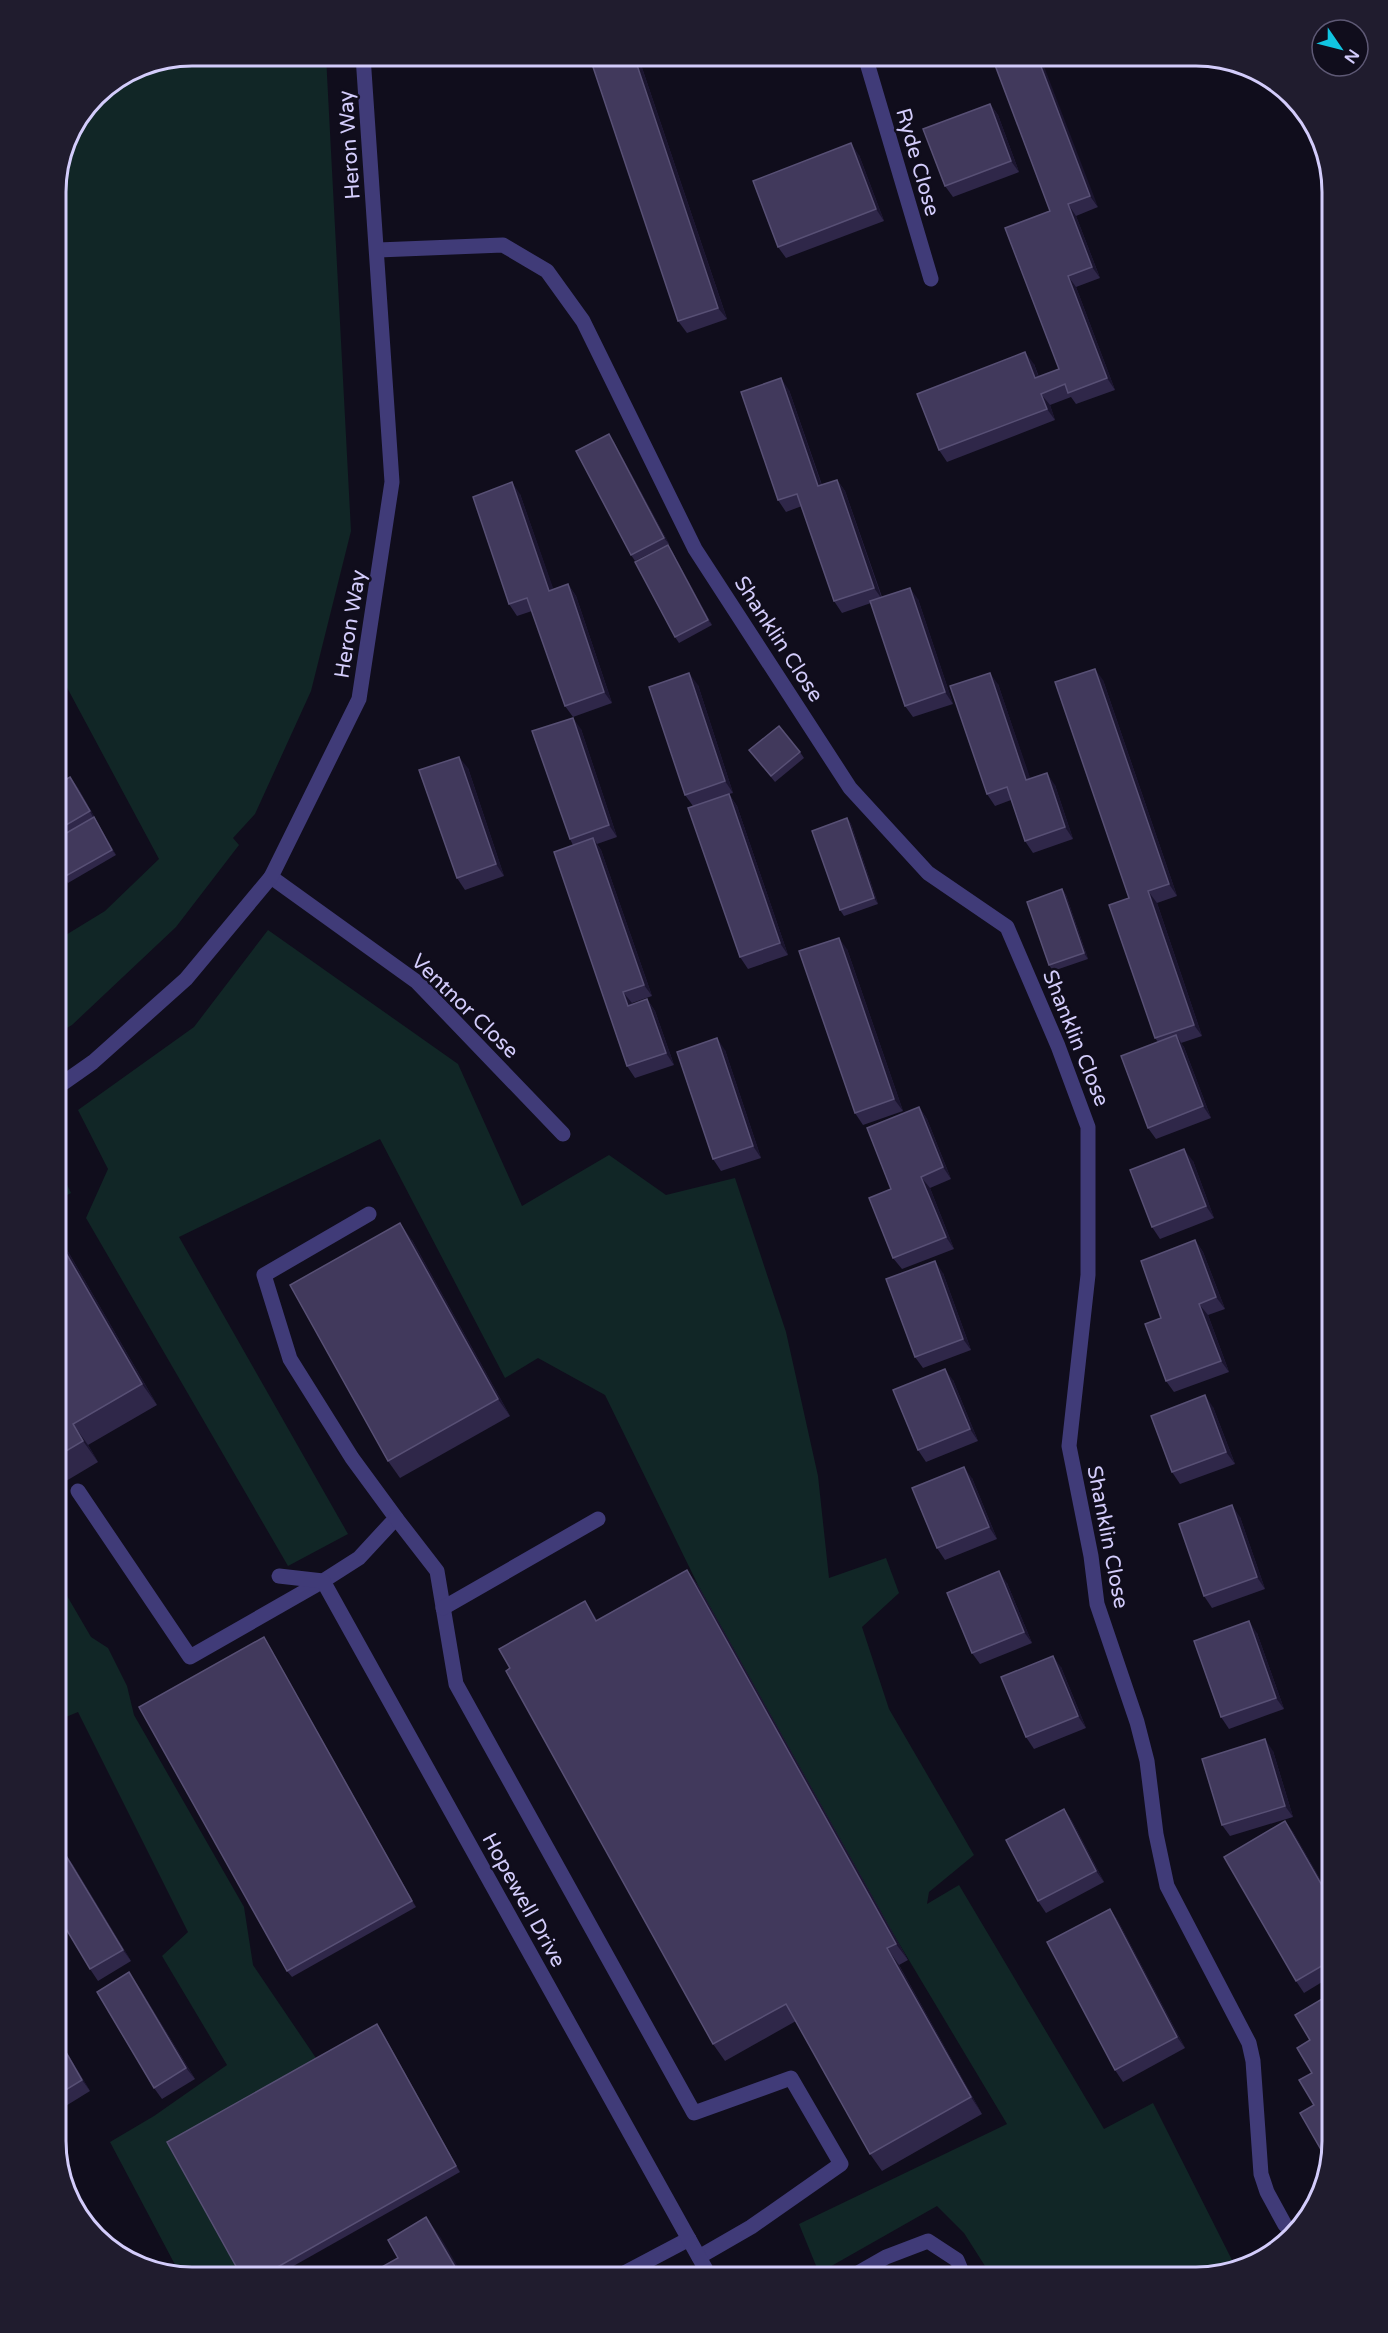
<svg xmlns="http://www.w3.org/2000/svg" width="1388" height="2333" font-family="'Varela Round',sans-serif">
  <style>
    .green { fill: #112626 }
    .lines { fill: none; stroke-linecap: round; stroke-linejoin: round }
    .lane { stroke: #403b78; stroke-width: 15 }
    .street { stroke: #403b78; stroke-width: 15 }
    .wall { fill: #2f2749 }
    .shaded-wall { fill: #1b152f }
    .building { fill: #41395c; stroke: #585075; stroke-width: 1.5 }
    .labels { text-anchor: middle; stroke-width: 5; stroke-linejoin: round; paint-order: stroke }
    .street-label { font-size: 21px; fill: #d3ccfb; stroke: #100d1c }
    .rim { fill: none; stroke: #d3ccfb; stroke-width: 3 }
  </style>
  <rect width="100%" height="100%" fill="#100d1c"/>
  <g class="green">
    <path d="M192,56H326L351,531L311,691L255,814L233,838L239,845L176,927L72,1025L56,1034V941L105,911L159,859L56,667V183L66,139L96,95L140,66Z"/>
    <path d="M268,930L458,1064L522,1206L609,1155L666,1195L735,1178L786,1332L818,1476L829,1578L886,1558L899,1593L862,1627L889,1709L974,1855L929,1892L927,1904L959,1885L1104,2129L1153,2103L1236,2268L1196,2277H992L964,2233L937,2206L819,2273L799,2224L1007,2124L888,1925L699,1587L605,1395L538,1358L505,1378L380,1139L179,1237L348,1534L288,1566L86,1218L108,1169L78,1110L194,1027Z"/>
    <path d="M56,1162L71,1193L56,1201Z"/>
    <path d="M56,1577L91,1637L108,1648L127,1686L134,1715L244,1907L253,1965L320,2064L243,2277L181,2276L110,2142L154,2116L227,2065L162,1956L188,1932L78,1712L56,1721Z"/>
  </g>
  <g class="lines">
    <g class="lane">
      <path d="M78,1491L190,1657L323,1581L359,1558L396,1518L352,1458L290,1359L264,1275L369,1214"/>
      <path d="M396,1518L437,1571L456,1684L694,2113L791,2078L841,2164L751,2227L699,2257"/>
      <path d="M443,1608L598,1519"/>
      <path d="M617,2277L689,2239"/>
      <path d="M851,2277L886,2257L928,2241L957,2260L964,2277"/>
    </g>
    <g class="street">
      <path d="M865,56L931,279"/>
      <path d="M378,250L503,245L547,271L583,321L695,549L850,788L928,873L1007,927L1058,1046L1088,1127V1275L1069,1446L1091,1556L1097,1604L1137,1722L1147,1761L1156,1834L1167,1886L1249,2043L1253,2061L1261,2174L1267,2192L1285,2225"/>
      <path d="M271,877L417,982L563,1134"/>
      <path d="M56,1088L93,1062L186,979L271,877L359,699L392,482L363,56"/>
      <path d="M279,1576L323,1581L710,2277"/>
    </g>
  </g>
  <g class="wall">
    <path d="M596,56H638L727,319L687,333L678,321Z"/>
    <path d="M994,56L1098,207L1076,216L1100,278L1076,287L1115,390L1076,404L1071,397L1050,405L1055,420L947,462L939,450L1034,364L1039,377L1059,369L1050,211Z"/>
    <path d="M990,104L998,115L1019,172L953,197L945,186Z"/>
    <path d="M859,155L884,221L786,258L778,247Z"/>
    <path d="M789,390L822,485L837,480L845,491L882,597L918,599L953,704L913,717L905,706L871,603L842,613L834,601L802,506L786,512L778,500Z"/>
    <path d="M613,440L669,544L635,561L631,555Z"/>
    <path d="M520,494L553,589L568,584L576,596L612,703L573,717L565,706L532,611L517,616L509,604Z"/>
    <path d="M668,545L672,551L712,625L679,643L675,637Z"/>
    <path d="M1103,680L1177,896L1157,903L1202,1036L1181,1043L1184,1047L1211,1118L1156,1139L1148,1128L1158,1042L1155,1038L1129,898Z"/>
    <path d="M998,684L1030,779L1055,785L1073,839L1033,853L1025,841L1011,800L995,806L987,794Z"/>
    <path d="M698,685L733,793L729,794L737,806L788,955L748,969L740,957L693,806L685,795Z"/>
    <path d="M581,729L617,837L597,844L601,850L652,996L632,1003V1005L647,999L655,1011L674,1065L635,1078L627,1066L573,845L570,839Z"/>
    <path d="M749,750L800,752L804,758L775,782Z"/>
    <path d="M468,768L504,876L465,890L457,878Z"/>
    <path d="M70,777L78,788L116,855L68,883L56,863V785Z"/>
    <path d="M847,818L851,824L878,904L844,916L840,910Z"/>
    <path d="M1062,889L1066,895L1088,959L1053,971L1049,965Z"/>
    <path d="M847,949L903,1111L863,1125L855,1113Z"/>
    <path d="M725,1050L761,1158L721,1171L713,1159Z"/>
    <path d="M919,1107L927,1119L951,1179L930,1188L954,1249L902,1269L893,1258L891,1189Z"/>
    <path d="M1193,1161L1214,1218L1160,1239L1152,1227Z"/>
    <path d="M56,1231L157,1405L88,1445L98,1462L56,1487Z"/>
    <path d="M412,1240L510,1416L400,1478L388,1461Z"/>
    <path d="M1195,1240L1203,1252L1225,1309L1208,1315L1229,1372L1174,1392L1166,1381L1161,1318Z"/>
    <path d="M943,1273L971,1350L923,1368L915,1357Z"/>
    <path d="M953,1380L978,1441L926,1462L918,1450Z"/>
    <path d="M1213,1407L1235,1464L1180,1484L1172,1472Z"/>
    <path d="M972,1478L997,1539L945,1560L937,1548Z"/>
    <path d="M1240,1517L1265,1589L1212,1608L1204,1596Z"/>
    <path d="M687,1570L699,1587L908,1960L899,1965L982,2114L882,2171L870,2154L796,2021L725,2061L713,2044L598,1620Z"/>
    <path d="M1007,1583L1032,1643L980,1664L972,1653Z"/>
    <path d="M1257,1633L1284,1709L1229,1729L1221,1717Z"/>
    <path d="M264,1637L416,1907L292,1977L287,1971Z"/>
    <path d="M1061,1667L1086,1728L1034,1749L1026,1737Z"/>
    <path d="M1273,1751L1293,1817L1230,1836L1222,1825Z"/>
    <path d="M1064,1809L1072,1821L1104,1882L1046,1913L1038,1901Z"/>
    <path d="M1285,1821L1293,1832L1332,1900V1976L1304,1993L1296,1981Z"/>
    <path d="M56,1852L59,1858L65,1854L73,1865L131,1961L98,1981L90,1969L56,1912Z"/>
    <path d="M1110,1909L1118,1921L1185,2048L1123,2082L1115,2070Z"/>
    <path d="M137,1984L195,2079L162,2099L154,2088Z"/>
    <path d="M381,2030L460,2172L274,2277H242Z"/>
    <path d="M56,2035L90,2091L56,2112Z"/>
  </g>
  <g class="shaded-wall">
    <path d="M634,56H638L727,319L718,308Z"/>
    <path d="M1037,56H1040L1098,207L1090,196Z"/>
    <path d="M990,104L998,115L1019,172L1011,161Z"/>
    <path d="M851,143L859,155L884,221L876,209Z"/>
    <path d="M1068,204L1076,216L1100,278L1092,267Z"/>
    <path d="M1068,276L1076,287L1115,390L1107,378Z"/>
    <path d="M1025,352L1034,364L1043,390L1035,378Z"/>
    <path d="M781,378L789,390L826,498L818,486Z"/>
    <path d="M1041,394L1050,405L1055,420L1047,409Z"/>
    <path d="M609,434L613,440L669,544L664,538Z"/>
    <path d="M837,480L845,491L882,599L874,588Z"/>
    <path d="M512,482L520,494L558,602L549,591Z"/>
    <path d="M668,545L672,551L712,625L708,620Z"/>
    <path d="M568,584L576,596L612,703L604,692Z"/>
    <path d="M910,588L918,599L953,704L945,692Z"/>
    <path d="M1095,669L1103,680L1177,896L1169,884Z"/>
    <path d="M689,673L698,685L733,793L725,781Z"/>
    <path d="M990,673L998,684L1035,792L1026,780Z"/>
    <path d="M573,718L581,729L617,837L609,825Z"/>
    <path d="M459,757L468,768L504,876L496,864Z"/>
    <path d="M1047,773L1055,785L1073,839L1065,827Z"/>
    <path d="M70,777L78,788L116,855L112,850Z"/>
    <path d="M729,794L737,806L788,955L780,943Z"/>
    <path d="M847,818L851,824L878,904L874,898Z"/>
    <path d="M593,838L601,850L652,996L644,985Z"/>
    <path d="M1062,889L1066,895L1088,959L1084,953Z"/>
    <path d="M1148,891L1157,903L1202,1036L1194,1025Z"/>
    <path d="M839,938L847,949L903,1111L894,1099Z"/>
    <path d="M623,992L632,1003L636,1018L628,1006Z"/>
    <path d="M647,999L655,1011L674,1065L666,1053Z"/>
    <path d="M1176,1035L1184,1047L1211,1118L1203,1106Z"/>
    <path d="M717,1038L725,1050L761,1158L753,1146Z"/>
    <path d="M919,1107L927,1119L951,1179L943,1167Z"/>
    <path d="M1184,1149L1193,1161L1214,1218L1206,1206Z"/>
    <path d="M921,1177L930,1188L954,1249L946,1237Z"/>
    <path d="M400,1223L412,1240L510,1416L498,1399Z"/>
    <path d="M56,1231L157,1405L142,1384L56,1236Z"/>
    <path d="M1195,1240L1203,1252L1225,1309L1216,1297Z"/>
    <path d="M935,1261L943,1273L971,1350L963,1339Z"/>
    <path d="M1199,1304L1208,1315L1229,1372L1221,1361Z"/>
    <path d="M945,1369L953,1380L978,1441L970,1429Z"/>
    <path d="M1205,1395L1213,1407L1235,1464L1226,1452Z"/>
    <path d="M73,1424L88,1445L98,1462L83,1441Z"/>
    <path d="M964,1467L972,1478L997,1539L989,1527Z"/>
    <path d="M1232,1505L1240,1517L1265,1589L1257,1577Z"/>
    <path d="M687,1570L699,1587L908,1960L896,1944Z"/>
    <path d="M999,1571L1007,1583L1032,1643L1024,1632Z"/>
    <path d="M585,1601L596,1618L608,1638L596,1621Z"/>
    <path d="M1249,1621L1257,1633L1284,1709L1276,1698Z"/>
    <path d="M264,1637L268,1643L416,1907L412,1901Z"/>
    <path d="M1053,1656L1061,1667L1086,1728L1078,1716Z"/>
    <path d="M1265,1739L1273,1751L1293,1817L1285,1806Z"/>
    <path d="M1064,1809L1072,1821L1104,1882L1096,1871Z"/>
    <path d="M1285,1821L1293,1832L1332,1900V1903Z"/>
    <path d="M65,1854L73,1865L131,1961L123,1950Z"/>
    <path d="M1110,1909L1118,1921L1185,2048L1177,2037Z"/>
    <path d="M887,1948L899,1965L982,2114L971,2097Z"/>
    <path d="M129,1972L137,1984L195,2079L186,2068Z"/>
    <path d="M377,2024L381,2030L460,2172L456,2166Z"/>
    <path d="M56,2035L63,2046L90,2091L82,2080Z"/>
    <path d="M426,2217L441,2238L464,2277H461Z"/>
  </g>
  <g class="building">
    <path d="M596,56H634L718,308L678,321L590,58Z"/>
    <path d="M994,56H1037L1090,196L1068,204L1092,267L1068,276L1107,378L1068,393L1065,384L1041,394L1047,409L939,450L917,394L1025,352L1035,378L1059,369L1005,228L1050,211L992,57Z"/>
    <path d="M990,104L1011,161L945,186L923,129Z"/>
    <path d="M851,143L876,209L778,247L753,181Z"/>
    <path d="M781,378L818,486L837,480L874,588L834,601L797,494L778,500L741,392Z"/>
    <path d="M609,434L664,538L631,555L576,451Z"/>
    <path d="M512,482L549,591L568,584L604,692L565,706L527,598L509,604L473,497Z"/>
    <path d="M668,545L708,620L675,637L635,562Z"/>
    <path d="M910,588L945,692L905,706L870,601Z"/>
    <path d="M1095,669L1169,884L1148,891L1194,1025L1155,1038L1109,905L1129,898L1055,682Z"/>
    <path d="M689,673L725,781L685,795L649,687Z"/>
    <path d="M990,673L1026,780L1047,773L1065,827L1025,841L1007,787L987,794L950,686Z"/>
    <path d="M573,718L609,825L570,839L532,731Z"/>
    <path d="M779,726L800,752L771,776L749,750Z"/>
    <path d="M459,757L496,864L457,878L419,770Z"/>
    <path d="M70,777L90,811L56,831V785Z"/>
    <path d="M729,794L780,943L740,957L688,808Z"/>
    <path d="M94,817L112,850L64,877L56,863V839Z"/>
    <path d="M847,818L874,898L840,910L812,831Z"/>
    <path d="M593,838L644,985L623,992L628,1006L647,999L666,1053L627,1066L554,852Z"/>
    <path d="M1062,889L1084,953L1049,965L1027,902Z"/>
    <path d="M839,938L894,1099L855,1113L799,951Z"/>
    <path d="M1176,1035L1203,1106L1148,1128L1121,1056Z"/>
    <path d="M717,1038L753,1146L713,1159L677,1052Z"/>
    <path d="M919,1107L943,1167L921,1177L946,1237L893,1258L869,1198L891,1189L867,1128Z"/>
    <path d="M1184,1149L1206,1206L1152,1227L1130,1170Z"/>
    <path d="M400,1223L498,1399L388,1461L290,1285Z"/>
    <path d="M56,1236L142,1384L73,1424L83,1441L56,1457Z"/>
    <path d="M1195,1240L1216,1297L1199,1304L1221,1361L1166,1381L1145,1324L1161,1318L1141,1261Z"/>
    <path d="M935,1261L963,1339L915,1357L886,1279Z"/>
    <path d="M945,1369L970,1429L918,1450L893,1390Z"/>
    <path d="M1205,1395L1226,1452L1172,1472L1151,1416Z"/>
    <path d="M964,1467L989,1527L937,1548L912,1488Z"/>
    <path d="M1232,1505L1257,1577L1204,1596L1179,1524Z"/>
    <path d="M687,1570L896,1944L887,1948L971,2097L870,2154L786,2004L713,2044L506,1671L510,1668L499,1649L585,1601L596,1621Z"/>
    <path d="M999,1571L1024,1632L972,1653L947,1593Z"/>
    <path d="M1249,1621L1276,1698L1221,1717L1194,1641Z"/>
    <path d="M264,1637L412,1901L287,1971L139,1707Z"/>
    <path d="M1053,1656L1078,1716L1026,1737L1001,1677Z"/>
    <path d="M1265,1739L1285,1806L1222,1825L1202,1759Z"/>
    <path d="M1064,1809L1096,1871L1038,1901L1006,1840Z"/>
    <path d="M1285,1821L1332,1903V1960L1296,1981L1224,1857Z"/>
    <path d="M56,1854L58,1858L65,1854L123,1950L90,1969L56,1912Z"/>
    <path d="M1110,1909L1177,2037L1115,2070L1047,1942Z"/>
    <path d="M129,1972L186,2068L154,2088L97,1992Z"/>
    <path d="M1332,1993V2142L1327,2160L1300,2113L1314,2105L1299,2080L1312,2073L1297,2048L1310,2040L1295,2015Z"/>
    <path d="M377,2024L456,2166L260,2277H242L167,2142Z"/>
    <path d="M56,2035L82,2080L56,2096Z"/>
    <path d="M426,2217L461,2277H364L398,2258L388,2240Z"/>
    <path d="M523,2268L528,2277H506Z"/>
  </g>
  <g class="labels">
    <g class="street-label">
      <text transform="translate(349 145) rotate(-94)" y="7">Heron Way</text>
      <text transform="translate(918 162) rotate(74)" y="7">Ryde Close</text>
      <text transform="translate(350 624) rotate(-81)" y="7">Heron Way</text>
      <text transform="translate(779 639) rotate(57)" y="7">Shanklin Close</text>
      <text transform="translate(465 1006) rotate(44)" y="7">Ventnor Close</text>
      <text transform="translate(1076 1038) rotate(68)" y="7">Shanklin Close</text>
      <text transform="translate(1108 1537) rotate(79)" y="7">Shanklin Close</text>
      <text transform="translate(524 1900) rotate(61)" y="7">Hopewell Drive</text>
    </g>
  </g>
  <path d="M0 0H1388V2333H0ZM192 66H1196A126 126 0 0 1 1322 192V2141A126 126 0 0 1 1196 2267H192A126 126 0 0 1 66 2141V192A126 126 0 0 1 192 66Z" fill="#201c2e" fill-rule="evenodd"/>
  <path class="rim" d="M192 66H1196A126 126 0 0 1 1322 192V2141A126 126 0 0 1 1196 2267H192A126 126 0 0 1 66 2141V192A126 126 0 0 1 192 66Z"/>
  <g transform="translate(1340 48) rotate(125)"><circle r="28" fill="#100d1c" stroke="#5e5975" stroke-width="1.5"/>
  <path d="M0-4.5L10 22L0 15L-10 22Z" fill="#11c5e2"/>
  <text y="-9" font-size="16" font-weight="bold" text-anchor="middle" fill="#d3ccfb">N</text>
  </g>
</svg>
